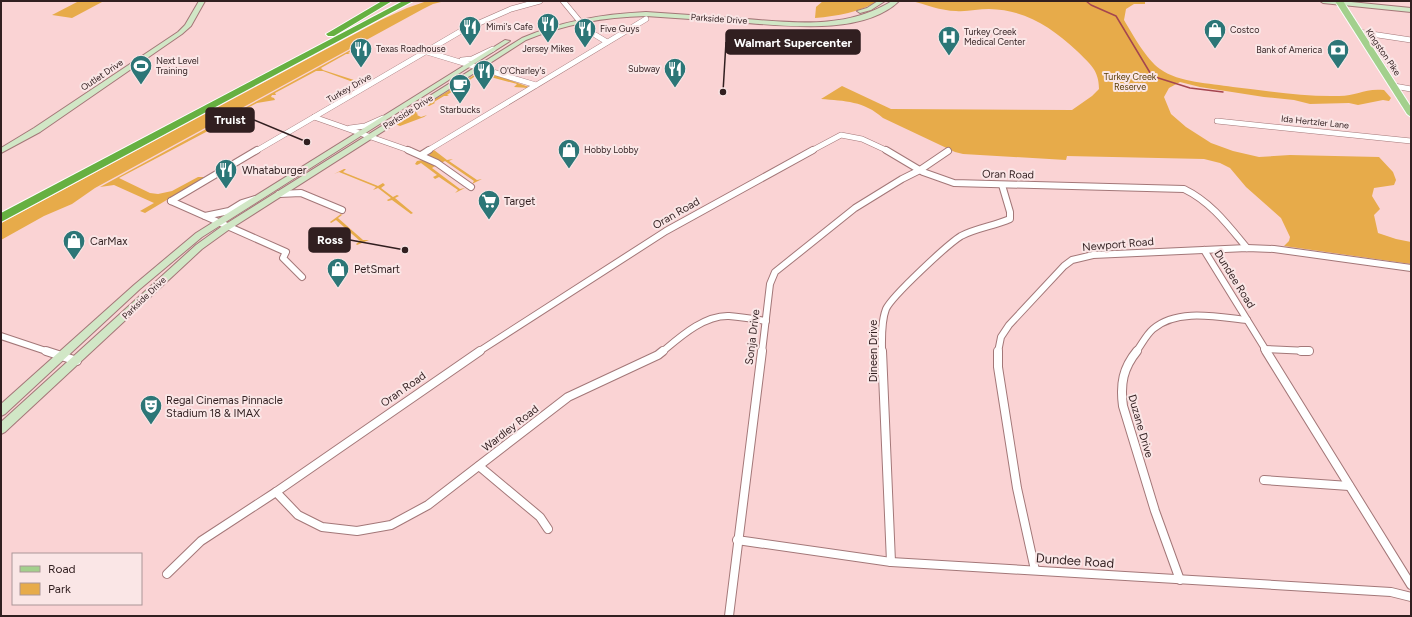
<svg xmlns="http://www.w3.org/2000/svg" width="1412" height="617" font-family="Figtree,sans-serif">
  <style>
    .green { fill: #e7ab4a }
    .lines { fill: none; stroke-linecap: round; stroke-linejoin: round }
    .stream { stroke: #a4454f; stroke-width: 1.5 }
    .street-far2-casing { stroke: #a37778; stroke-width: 6 }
    .street-far1-casing { stroke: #a37778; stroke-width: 8 }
    .street-casing { stroke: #a37778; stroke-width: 10 }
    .secondary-casing { stroke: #a37778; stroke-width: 2 }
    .primary-casing { stroke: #fff; stroke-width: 2 }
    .highway-casing { stroke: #fff; stroke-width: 2 }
    .street-far2 { stroke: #fff; stroke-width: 5 }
    .street-far1 { stroke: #fff; stroke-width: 6 }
    .street { stroke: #fff; stroke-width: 8 }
    .secondary { fill: #d1e7c6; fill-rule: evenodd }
    .primary { fill: #a3d08d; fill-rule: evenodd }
    .highway { fill: #66b041; fill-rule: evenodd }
    .labels { text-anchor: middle; stroke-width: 4; stroke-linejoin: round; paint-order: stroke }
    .far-street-label { font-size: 9px; fill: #311f20; stroke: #fae6e6 }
    .far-poi-label { font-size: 9px; fill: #311f20; stroke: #fae6e6; text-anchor: start }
    .far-park-label { font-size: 9px; fill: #5a3d06; stroke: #fae6e6 }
    .poi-label { font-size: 11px; fill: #311f20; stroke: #fae6e6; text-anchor: start }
    .street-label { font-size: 11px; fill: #311f20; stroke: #fae6e6 }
    .near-street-label { font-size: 13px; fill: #311f20; stroke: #fae6e6 }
    .leader { fill: none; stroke: #311f20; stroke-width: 1.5 }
    .callout-dot { fill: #311f20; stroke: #fae6e6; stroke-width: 1.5 }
    .callout { fill: #311f20; stroke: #311f20; stroke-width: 1.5 }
    .callout-label { font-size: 12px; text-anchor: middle; font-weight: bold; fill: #fff }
  </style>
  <rect width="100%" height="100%" fill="#fad3d4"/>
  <g class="green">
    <path d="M79,1L102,2L72,18L52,15Z"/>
    <path d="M427,1H445L433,4L423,9L95,188L72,204L44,216L1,240V223L381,20L407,8Z"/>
    <path d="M823,1H879C859,12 838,16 815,18L816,7Z"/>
    <path d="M911,1H1145V4H1134L1126,9L1124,20C1133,35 1146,59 1160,69C1180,83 1209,83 1233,87C1268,91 1304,97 1339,96C1357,96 1364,88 1384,90L1391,98L1389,101L1383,100L1358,105L1349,103L1310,104L1294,100L1264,97L1200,87L1180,82L1169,88L1164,97L1171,114L1186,127L1211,143L1233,151L1259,157L1290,155L1379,157L1393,172L1396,180L1394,185L1374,188L1372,196L1380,209L1374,215L1378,233L1396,239L1411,242V264L1284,246L1289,241L1290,237L1281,218L1246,187L1230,168L1220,163L1204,159L1067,156L1066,160L963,154L955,152L883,118C864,101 845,101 821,99L842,86L891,109L1072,110L1092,96L1099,89C1099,70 1090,64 1077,51C1051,27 1026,10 989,9C978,9 967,12 956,11C941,11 925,4 911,1Z"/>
    <path d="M367,41H369L367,43L366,45L361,46L348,53L350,54H346L321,68L323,70L357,81L353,82L323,71H316L275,93L276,95H272L271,97L274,98L275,100L257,103L236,114L237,116L222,122L223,123L119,178L150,193L158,194L172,191L198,177H205L145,213L140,211L154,203L114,185L100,187Z"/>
    <path d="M484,71L529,87L528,88L514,87L517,84L483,75L481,76L477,75L447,95L449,96H444L434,102L435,103L429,106L427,105L416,113L418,114L417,115L421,117L427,115L424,117L400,126L395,124L479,72Z"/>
    <path d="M437,148L434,150L447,160L453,159L449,161L477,180L482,179L472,184L474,181L445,161L441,163L429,156L430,152Z"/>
    <path d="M423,160L435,166L432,168L460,189L465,188L455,193L458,190L439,177L435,179L433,177L437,175L421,163L417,165L415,164L417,161Z"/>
    <path d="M344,169H346L343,172L378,186L383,183L385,185L381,188L393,197L397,195L399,196L395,198L413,213L411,214L392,200L388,201L387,200L391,198L378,188L373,190L376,187L339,172L334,174Z"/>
    <path d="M341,214L342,215L338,218L363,240H369L357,245L356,244L360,241L336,220L331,223L330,222Z"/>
  </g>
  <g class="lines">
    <path class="stream" d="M1086,1L1091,5L1116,16L1152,76L1190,88L1223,92"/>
    <g class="street-far2-casing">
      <g id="street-far2">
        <path d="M563,1L587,30L607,42"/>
        <path d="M1358,32L1411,40"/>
        <path d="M427,52L536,85"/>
        <path d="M462,60L472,59L493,49"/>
        <path d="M1394,86L1411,89"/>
        <path d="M314,117L411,151"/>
        <path d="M1217,121L1411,141"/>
        <path d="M350,128L365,126L383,118"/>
        <path d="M256,151L461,31L511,9L540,1"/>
        <path d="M427,151L646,19"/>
        <path d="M811,151L841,135L862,139L888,151"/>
      </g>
    </g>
    <g class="street-far1-casing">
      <g id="street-far1">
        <path d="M408,150L437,163L471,187"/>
        <path d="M886,150L923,172L954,183L1184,189C1211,202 1228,225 1247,248"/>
        <path d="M421,155L429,150"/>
        <path d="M279,194L301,193L342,210"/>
        <path d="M171,201L257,150"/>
        <path d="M171,201L286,252L283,258L302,277"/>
        <path d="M205,216L229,211L242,203L255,199"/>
        <path d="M1204,250L1267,352"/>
        <path d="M1,336L49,352"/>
        <path d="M1264,349L1309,351"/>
        <path d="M478,352L666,231L813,150"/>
        <path d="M662,352C680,337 704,315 729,316C741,317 754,319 766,321"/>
        <path d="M762,352L770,284L775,272L855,208L902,179L920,170L948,151"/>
        <path d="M882,352C882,338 881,322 886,309C892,296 948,244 961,236C976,228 994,226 1010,219V212L1002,185"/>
        <path d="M998,352L1001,337L1009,325L1064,266L1072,260L1093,255L1247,248L1274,249L1411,268"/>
        <path d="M1136,352C1142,344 1146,335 1153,329C1177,308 1218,317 1247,320"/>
      </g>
    </g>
    <g class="street-casing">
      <g id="street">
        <path d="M46,351L77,361"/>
        <path d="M882,351L891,562"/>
        <path d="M998,351V367L1017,488L1035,570"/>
        <path d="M1137,351C1123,368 1120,384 1123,406L1155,511L1180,580"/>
        <path d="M1266,351L1411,585"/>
        <path d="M1301,351H1309"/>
        <path d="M479,466L540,517L548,529"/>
        <path d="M1264,480L1349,486"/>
        <path d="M276,492L298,515L322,527L357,531L391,525L428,505L568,397L658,355L663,351"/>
        <path d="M737,540L891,562L1391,592L1411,597"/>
        <path d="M167,574L201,541L276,492L480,351"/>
        <path d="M729,616L762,351"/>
      </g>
    </g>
    <g class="secondary-casing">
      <g id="secondary">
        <path d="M199,1H205L191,26L182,34L40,132L1,153V148L34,128L178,32L185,25Z"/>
        <path d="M878,1H885L871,10L860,13L857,11L867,8Z"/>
        <path d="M892,1H899C862,37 781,25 734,22C705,20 675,18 646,16C604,17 565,24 526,40L227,231L202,249L5,432L1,434V422L196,245L221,227L522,38C562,21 603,14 646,12C675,14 705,16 734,18C789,22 843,31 892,1Z"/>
        <path d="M1320,1H1341L1411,8V12L1323,3Z"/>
        <path d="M505,40L510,41L202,237L140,289L5,414L1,416V404L134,285L196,233Z"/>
      </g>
    </g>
    <g class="primary-casing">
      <path id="primary" d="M1335,1H1343L1411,107V117L1407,114Z"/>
    </g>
    <g class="highway-casing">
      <g id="highway">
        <path d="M382,1H392L334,36H328L326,34Z"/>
        <path d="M403,1H413L1,222V213Z"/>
      </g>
    </g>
    <use href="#street-far2" class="street-far2"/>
    <use href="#street-far1" class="street-far1"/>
    <use href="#street" class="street"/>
    <use href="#secondary" class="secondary"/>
    <use href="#primary" class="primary"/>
    <use href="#highway" class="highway"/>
  </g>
  <defs>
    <g id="restaurant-pin" transform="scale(1.15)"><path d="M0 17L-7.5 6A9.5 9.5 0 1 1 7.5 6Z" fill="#2c7677" stroke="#fae6e6"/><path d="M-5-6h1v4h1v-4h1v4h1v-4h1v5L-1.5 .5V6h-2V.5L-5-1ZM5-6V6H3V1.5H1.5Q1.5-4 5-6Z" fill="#fff"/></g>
    <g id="shop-pin" transform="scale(1.15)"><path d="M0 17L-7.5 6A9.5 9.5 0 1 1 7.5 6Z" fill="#2c7677" stroke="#fae6e6"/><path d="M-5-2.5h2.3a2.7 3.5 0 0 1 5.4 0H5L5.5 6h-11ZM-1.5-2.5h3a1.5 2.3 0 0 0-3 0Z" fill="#fff"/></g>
    <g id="hospital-pin" transform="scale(1.15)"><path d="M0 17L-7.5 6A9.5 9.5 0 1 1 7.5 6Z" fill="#2c7677" stroke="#fae6e6"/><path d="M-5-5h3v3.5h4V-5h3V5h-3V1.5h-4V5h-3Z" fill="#fff"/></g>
    <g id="bank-pin" transform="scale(1.15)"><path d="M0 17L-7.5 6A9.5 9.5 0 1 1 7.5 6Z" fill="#2c7677" stroke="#fae6e6"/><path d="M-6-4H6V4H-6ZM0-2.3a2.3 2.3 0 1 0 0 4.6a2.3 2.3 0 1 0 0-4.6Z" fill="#fff"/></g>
    <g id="stadium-pin" transform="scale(1.15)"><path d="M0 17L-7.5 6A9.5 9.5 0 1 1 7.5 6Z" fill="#2c7677" stroke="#fae6e6"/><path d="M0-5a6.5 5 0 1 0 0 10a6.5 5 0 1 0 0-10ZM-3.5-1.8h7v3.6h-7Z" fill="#fff"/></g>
    <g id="cafe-pin" transform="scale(1.15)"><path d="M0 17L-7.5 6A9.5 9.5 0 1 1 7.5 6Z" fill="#2c7677" stroke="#fae6e6"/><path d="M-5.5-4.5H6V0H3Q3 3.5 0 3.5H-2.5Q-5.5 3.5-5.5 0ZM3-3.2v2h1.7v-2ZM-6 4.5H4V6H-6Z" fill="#fff"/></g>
    <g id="supermarket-pin" transform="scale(1.15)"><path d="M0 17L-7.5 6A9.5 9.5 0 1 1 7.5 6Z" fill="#2c7677" stroke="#fae6e6"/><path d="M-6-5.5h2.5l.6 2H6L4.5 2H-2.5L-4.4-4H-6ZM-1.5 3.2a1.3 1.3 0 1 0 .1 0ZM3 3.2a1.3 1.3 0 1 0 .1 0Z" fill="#fff"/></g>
    <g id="theatre-pin" transform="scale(1.15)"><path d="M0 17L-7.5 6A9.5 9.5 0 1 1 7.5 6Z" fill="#2c7677" stroke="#fae6e6"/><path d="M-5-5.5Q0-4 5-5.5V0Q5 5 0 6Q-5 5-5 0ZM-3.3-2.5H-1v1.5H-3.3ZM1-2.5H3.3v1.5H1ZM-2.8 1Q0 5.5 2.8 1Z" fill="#fff"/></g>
  </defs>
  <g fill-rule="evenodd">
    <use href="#restaurant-pin" x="548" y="24"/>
    <use href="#restaurant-pin" x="470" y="27"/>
    <use href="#restaurant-pin" x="585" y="29"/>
    <use href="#shop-pin" x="1215" y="30"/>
    <use href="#hospital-pin" x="949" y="37"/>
    <use href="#restaurant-pin" x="361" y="49"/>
    <use href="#bank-pin" x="1338" y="50"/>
    <use href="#stadium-pin" x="141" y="66"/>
    <use href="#restaurant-pin" x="675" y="69"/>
    <use href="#restaurant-pin" x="484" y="71"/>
    <use href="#cafe-pin" x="460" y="85"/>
    <use href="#shop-pin" x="569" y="150"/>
    <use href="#restaurant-pin" x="226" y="170"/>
    <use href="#supermarket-pin" x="489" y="201"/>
    <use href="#shop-pin" x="74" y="241"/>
    <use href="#shop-pin" x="338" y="269"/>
    <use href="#theatre-pin" x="151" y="406"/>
  </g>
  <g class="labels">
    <g class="far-street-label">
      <text transform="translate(719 19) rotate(4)" y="3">Parkside Drive</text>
      <text transform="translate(1383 52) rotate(56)" y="3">Kingston Pike</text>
      <text transform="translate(102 75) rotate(-34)" y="3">Outlet Drive</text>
      <text transform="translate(349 88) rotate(-30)" y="3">Turkey Drive</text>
      <text transform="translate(408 112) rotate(-32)" y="3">Parkside Drive</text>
      <text transform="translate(1315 122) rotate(6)" y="3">Ida Hertzler Lane</text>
      <text transform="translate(144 298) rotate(-44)" y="3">Parkside Drive</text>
    </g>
    <g class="far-poi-label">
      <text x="486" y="30">Mimi's Cafe</text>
      <text x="600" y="32">Five Guys</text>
      <text x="1230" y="33">Costco</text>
      <text x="964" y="35">Turkey Creek<tspan x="964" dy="10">Medical Center</tspan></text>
      <text x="376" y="52">Texas Roadhouse</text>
      <text x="548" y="52" text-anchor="middle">Jersey Mikes</text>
      <text x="1322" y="53" text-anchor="end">Bank of America</text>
      <text x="156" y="64">Next Level<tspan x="156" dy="10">Training</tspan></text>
      <text x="660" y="72" text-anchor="end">Subway</text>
      <text x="500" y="74">O'Charley's</text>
      <text x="460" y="113" text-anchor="middle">Starbucks</text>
      <text x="584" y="153">Hobby Lobby</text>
    </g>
    <g class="far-park-label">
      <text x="1130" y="80">Turkey Creek<tspan x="1130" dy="10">Reserve</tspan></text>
    </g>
    <g class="poi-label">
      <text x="242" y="174">Whataburger</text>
      <text x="504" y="205">Target</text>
      <text x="90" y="245">CarMax</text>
      <text x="354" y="273">PetSmart</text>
      <text x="166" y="404">Regal Cinemas Pinnacle<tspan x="166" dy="13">Stadium 18 &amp; IMAX</tspan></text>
    </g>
    <g class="street-label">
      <text transform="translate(1008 174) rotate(1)" y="4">Oran Road</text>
      <text transform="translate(676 213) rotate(-30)" y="4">Oran Road</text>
      <text transform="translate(1118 244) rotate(-5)" y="4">Newport Road</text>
      <text transform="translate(1235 279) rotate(58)" y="4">Dundee Road</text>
      <text transform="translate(752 337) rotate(-83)" y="4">Sonja Drive</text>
      <text transform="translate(873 351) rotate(-90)" y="4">Dineen Drive</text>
      <text transform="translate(403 389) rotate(-35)" y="4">Oran Road</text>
      <text transform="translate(1141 426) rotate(74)" y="4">Duzane Drive</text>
      <text transform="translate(510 428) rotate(-38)" y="4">Wardley Road</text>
    </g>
    <g class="near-street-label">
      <text transform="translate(1075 560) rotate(4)" y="5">Dundee Road</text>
    </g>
  </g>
  <path class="leader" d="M723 92L726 42M307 142L254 120M405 250L350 240"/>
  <g class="callout-dot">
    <circle cx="723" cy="92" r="4"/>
    <circle cx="307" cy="142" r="4"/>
    <circle cx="405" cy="250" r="4"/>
  </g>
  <g class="callout">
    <rect x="726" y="30" width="134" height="24" rx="4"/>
    <rect x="206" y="108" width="48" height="24" rx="4"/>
    <rect x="309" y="228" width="41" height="24" rx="4"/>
  </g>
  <g class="callout-label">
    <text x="793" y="47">Walmart Supercenter</text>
    <text x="230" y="124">Truist</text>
    <text x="330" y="244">Ross</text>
  </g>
  <rect width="1412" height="617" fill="none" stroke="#311f20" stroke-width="4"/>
  <rect x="12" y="553" width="130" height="52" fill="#fae6e6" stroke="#aa9697"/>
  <rect x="20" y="566" width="20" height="6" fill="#a3d08d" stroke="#aa9697"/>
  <text x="48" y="573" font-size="12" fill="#311f20">Road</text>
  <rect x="20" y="583" width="20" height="12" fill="#e7ab4a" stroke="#aa9697"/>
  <text x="48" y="593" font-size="12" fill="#311f20">Park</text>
</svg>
